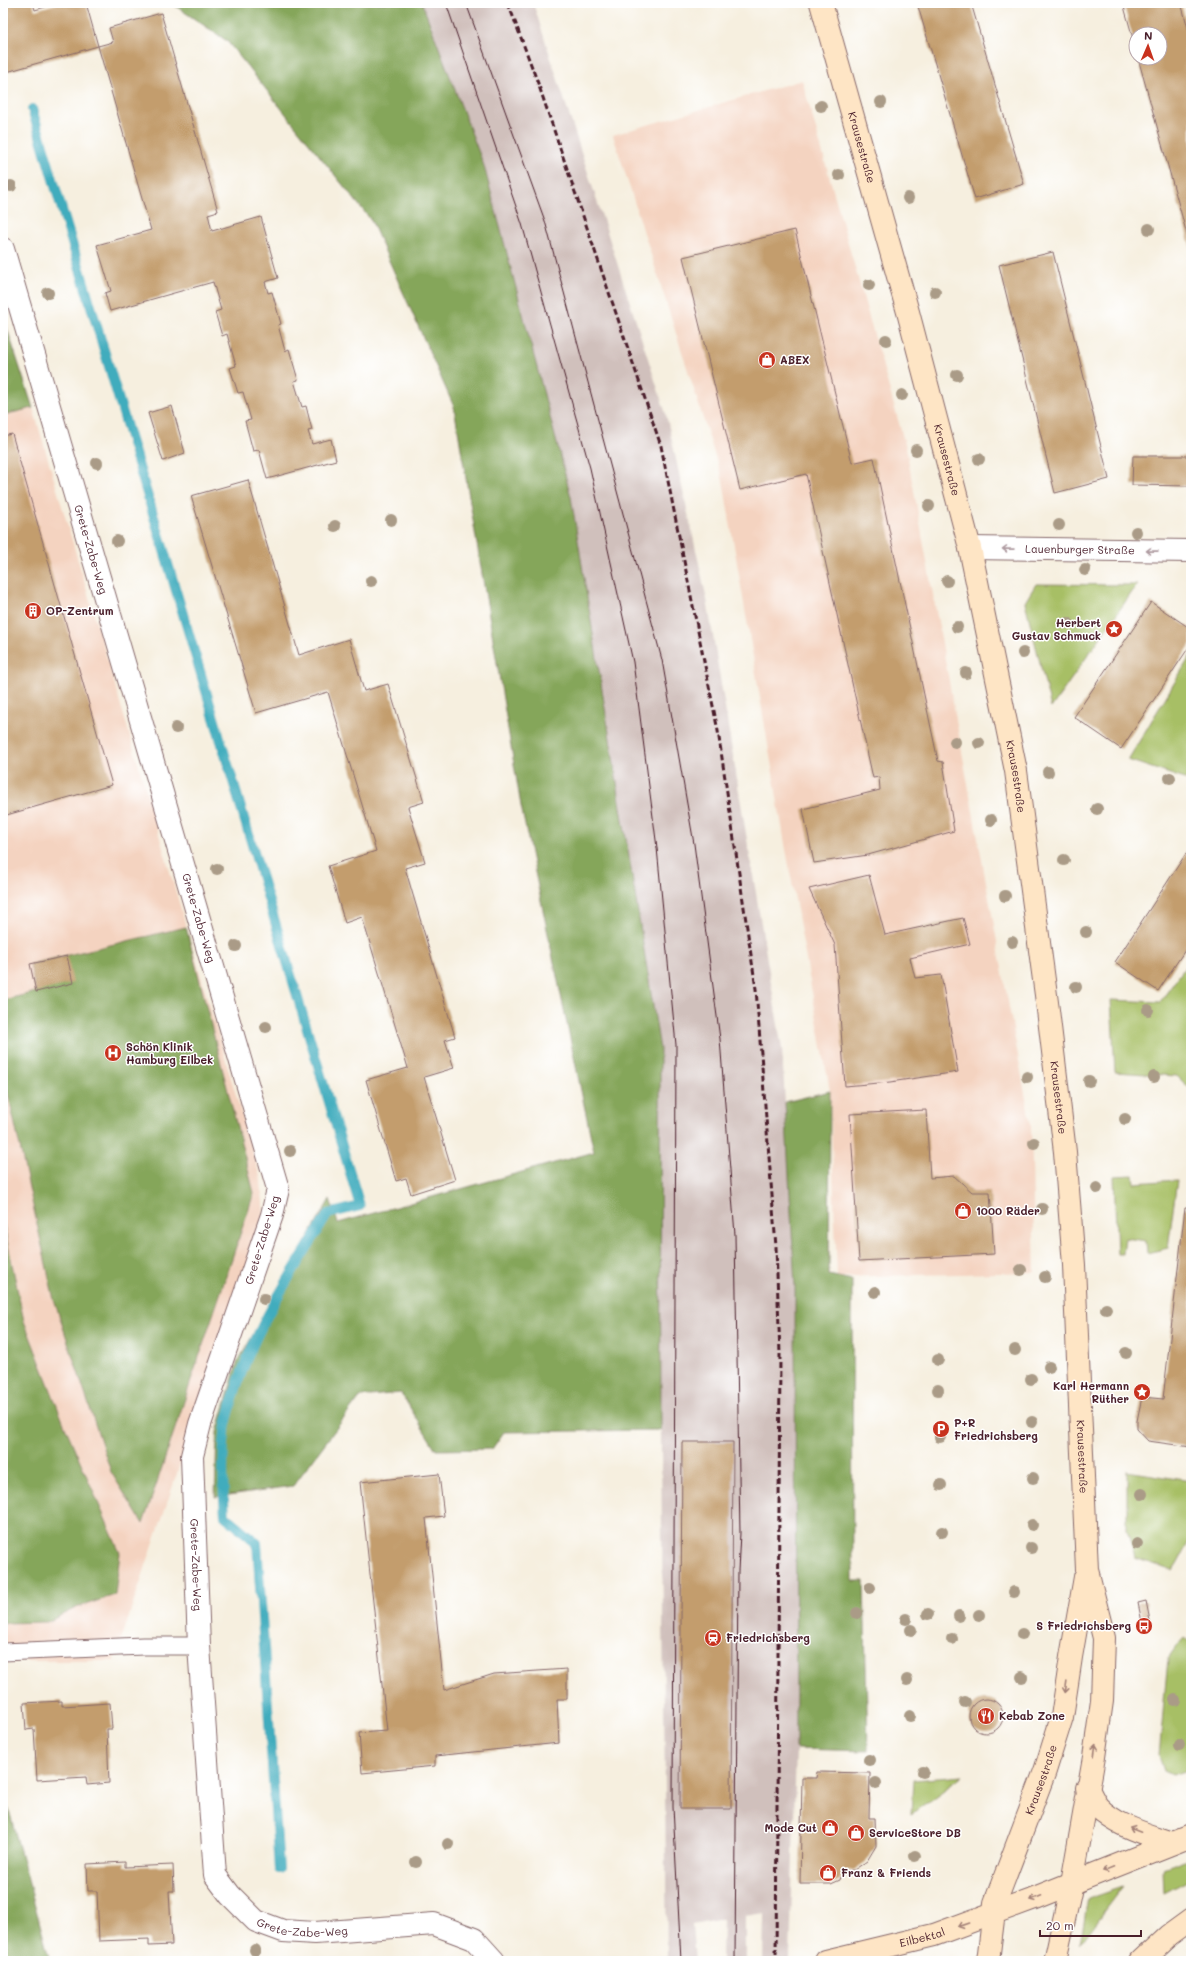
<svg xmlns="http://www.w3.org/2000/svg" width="1194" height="1964" font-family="Mali,sans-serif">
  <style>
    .built { fill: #f4d3c0 }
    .industrial { fill: #d0c0bc }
    .green { fill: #a7bf65; stroke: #786f48 }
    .forest { fill: #85a65a; stroke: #686242 }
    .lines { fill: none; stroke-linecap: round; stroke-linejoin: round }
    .stream { stroke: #3facbd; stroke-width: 10 }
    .building { fill: #c39d6d }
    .lane-casing { stroke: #86686a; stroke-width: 19 }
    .street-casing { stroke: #86686a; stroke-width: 24 }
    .secondary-casing { stroke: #86686a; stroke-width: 24 }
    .lane { stroke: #fff; stroke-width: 17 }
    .street { stroke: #fff; stroke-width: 22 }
    .secondary { stroke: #fee5c5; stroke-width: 22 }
    .tram { stroke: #4a1f2b; stroke-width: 1 }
    .rail { stroke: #4a1f2b; stroke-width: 3; stroke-dasharray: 6 3; stroke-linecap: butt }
    .tree { fill: #aa9b87 }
    .oneway { stroke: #ae9aa0 }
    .oneway2 { stroke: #a48278 }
    .labels { text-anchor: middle; stroke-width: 3; stroke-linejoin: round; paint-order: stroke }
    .street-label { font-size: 11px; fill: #4a1f2b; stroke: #fff }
    .poi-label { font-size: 11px; font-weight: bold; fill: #4a1f2b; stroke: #fff; text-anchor: start }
  </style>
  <rect width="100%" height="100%" fill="#fff"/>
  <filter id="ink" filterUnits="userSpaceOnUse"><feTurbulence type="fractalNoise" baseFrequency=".025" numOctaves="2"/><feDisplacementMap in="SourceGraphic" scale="8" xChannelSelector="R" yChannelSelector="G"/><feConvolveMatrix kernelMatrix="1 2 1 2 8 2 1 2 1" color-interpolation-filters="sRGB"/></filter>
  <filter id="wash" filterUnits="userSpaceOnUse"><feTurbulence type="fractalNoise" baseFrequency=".012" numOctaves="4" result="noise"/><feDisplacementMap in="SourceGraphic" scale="16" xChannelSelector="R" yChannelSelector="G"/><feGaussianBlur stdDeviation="0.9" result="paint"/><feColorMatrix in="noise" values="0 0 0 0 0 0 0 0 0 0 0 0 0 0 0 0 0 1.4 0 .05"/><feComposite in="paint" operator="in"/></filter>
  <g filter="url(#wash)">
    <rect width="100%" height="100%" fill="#f6efdf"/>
    <g class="built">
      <path d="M802,80L906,448L1031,1126L1035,1272L837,1277L830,1091L785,844L723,481L613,135Z"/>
      <path d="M3,316L33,408L261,1180L264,1214L114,1661H3Z"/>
    </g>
    <path class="industrial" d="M422,3H533L666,414L707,600L782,1049L795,1288L796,1749L790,1961H763L764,1913L745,1916V1961H722L723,1919L692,1925L695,1961H667L661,1448L660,1049L571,497L484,166Z"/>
    <g class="green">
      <path d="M1036,584L1137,585L1051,708L1025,602Z"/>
      <path d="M1191,655V781L1128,760Z"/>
      <path d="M1191,959V1090L1177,1076L1115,1072L1111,1000L1160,1002Z"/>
      <path d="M1133,1175L1134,1183L1177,1180L1168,1248L1147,1253L1146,1241L1125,1238L1123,1254H1117L1114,1176Z"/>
      <path d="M1127,1471L1191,1481V1538L1173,1571L1135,1558L1127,1530Z"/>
      <path d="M1185,1637L1191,1642V1769L1173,1775L1164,1771L1159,1756L1168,1658L1176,1647Z"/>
      <path d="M963,1776L911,1814L913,1780Z"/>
      <path d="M1191,1859V1879L1164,1893L1163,1869Z"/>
      <path d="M1123,1887L1080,1944L1088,1899Z"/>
    </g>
    <g class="forest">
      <path d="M171,3H422L484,166L571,497L660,1049L661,1430L504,1432L492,1449L436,1450L401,1393L360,1397L293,1486L215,1497L217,1432L237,1363L330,1199L338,1223L594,1152L521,806L454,407L371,220L227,41Z"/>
      <path d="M3,316L33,408L3,415Z"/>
      <path d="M186,927L254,1193L143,1524L111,1472L54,1300L3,1071V1000L36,992L30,964Z"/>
      <path d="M830,1091L829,1275L852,1280L853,1581H864L868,1751L796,1749L795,1288L785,1102Z"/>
      <path d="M3,1221L24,1321L64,1424L120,1553L115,1595L76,1608L47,1622L3,1623Z"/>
      <path d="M3,1788L50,1961H3Z"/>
    </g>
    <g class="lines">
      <path class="stream" d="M32,109L360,1206L328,1214C290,1276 247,1339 230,1410C228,1417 225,1426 225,1433C222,1461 223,1488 225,1516L257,1543L279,1869"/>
    </g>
    <g id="blocks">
      <g class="building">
        <path d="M6,3H33L35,10L59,3H86L98,46L3,73V4Z"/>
        <path d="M917,3H971L1024,184L975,199Z"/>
        <path d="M1123,3H1181L1191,39V249L1138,58H1160V34H1136V49Z"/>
        <path d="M161,13L218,211L208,214L212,231L261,217L278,278L265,282L268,293L272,292L281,324L278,325L285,351L289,349L298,380L294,381L302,407L306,406L312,430L308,431L312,444L331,439L336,460L267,479L259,450L253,451L245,421L251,420L243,392L238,393L230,368L236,366L227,334L222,336L215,312L221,310L213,282L110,311L105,293L111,291L97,245L151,230L98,46L113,42L109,28Z"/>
        <path d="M795,230L852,463L874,458L938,761L943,762L954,831L868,855L814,863L803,809L880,790L879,777L873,778L806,474L740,490L683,257Z"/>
        <path d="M1053,252L1109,479L1055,493L999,265Z"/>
        <path d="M172,406L185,453L163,461L148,413Z"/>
        <path d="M12,434L112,785L3,816V436Z"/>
        <path d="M1133,456H1191V486L1132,485Z"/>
        <path d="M248,480L299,655L349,639L364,691L388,684L424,802L408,807L425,862L405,868L455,1037L445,1040L454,1068L424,1077L455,1180L411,1194L406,1178L396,1181L366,1080L408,1068L362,917L345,923L328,866L376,851L328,692L256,713L191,496Z"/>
        <path d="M1151,602L1191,629V644L1121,749L1074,717Z"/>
        <path d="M1191,846V941L1158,991L1115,962Z"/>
        <path d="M869,875L885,935L963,918L970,944L910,958L915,978L941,975L958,1072L890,1082L845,1086L835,945L809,889Z"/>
        <path d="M67,956L73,983L36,992L30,964Z"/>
        <path d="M926,1110L930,1178L954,1176L972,1192H990L994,1254L859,1261L850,1114Z"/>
        <path d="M1185,1208H1191V1447L1148,1441L1137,1429V1421L1142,1397L1163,1399Z"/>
        <path d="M682,1442H733L731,1809H680Z"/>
        <path d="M439,1474L444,1516L426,1518L444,1690L494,1674L567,1669V1699H557L559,1743L435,1756V1766L362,1773L359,1733L387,1731L360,1482Z"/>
        <path d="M1146,1601L1150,1621L1142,1622L1138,1603Z"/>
        <circle cx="986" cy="1716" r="17"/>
        <path d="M62,1701V1706L110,1703L112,1729H107L109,1783L87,1785L86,1777L37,1780L34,1729L26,1730L24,1703Z"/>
        <path d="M817,1772L870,1773L869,1818H875L876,1846L867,1861L854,1870L843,1871L840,1880L831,1884H800L802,1778H816Z"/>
        <path d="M125,1862V1867L173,1865L174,1891H169L172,1945L149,1946V1939L99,1941L97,1891H88L87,1864Z"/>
      </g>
    </g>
  </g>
  <g filter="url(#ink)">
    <use href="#blocks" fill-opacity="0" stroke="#86686a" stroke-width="1"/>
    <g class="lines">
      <g class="lane-casing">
        <path id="lane" d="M3,1652L143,1646H199"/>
      </g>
      <g class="street-casing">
        <g id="street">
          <path id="s1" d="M3,249L278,1189L272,1215L200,1424L192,1456L199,1646L215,1875L230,1895L256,1921L283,1931L315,1933L434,1924L474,1939L494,1961"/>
          <path id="s2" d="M970,548L1191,551"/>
        </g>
      </g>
      <g class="secondary-casing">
        <g id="secondary">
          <path id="s3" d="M821,3L908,312L970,548L1016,771L1048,1010L1065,1152L1074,1265L1087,1570L1104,1638L1102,1701L1094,1757L1072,1883L1055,1961"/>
          <path d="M1087,1788C1091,1794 1094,1802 1098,1807C1117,1827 1147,1834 1172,1843"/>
          <path id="s4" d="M826,1961L934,1935L1032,1899L1191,1836"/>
          <path id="s5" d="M988,1961L995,1903L1045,1771L1062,1717L1071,1657L1085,1577"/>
          <path d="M1141,1961L1169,1935L1191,1919"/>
        </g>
      </g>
      <use href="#lane" class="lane"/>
      <use href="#street" class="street"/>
      <use href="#secondary" class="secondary"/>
      <g class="tram">
        <path d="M446,3L522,224L590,468L633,662L657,848L676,1045L673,1807L681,1961"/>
        <path d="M466,3L545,221L662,660L694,844L720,1039L735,1235L740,1533L738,1571L735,1961"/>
      </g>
      <path class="rail" d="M508,3L539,86L661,446L718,731L756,989L776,1247L780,1354L776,1961"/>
    </g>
    <g class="tree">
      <circle cx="881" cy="102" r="6"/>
      <circle cx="821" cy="106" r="6"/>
      <circle cx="839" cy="175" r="6"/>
      <circle cx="11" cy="186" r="6"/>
      <circle cx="908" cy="198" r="6"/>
      <circle cx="1149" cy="229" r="6"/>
      <circle cx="869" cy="285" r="6"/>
      <circle cx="935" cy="292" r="6"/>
      <circle cx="48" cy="293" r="6"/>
      <circle cx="886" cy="340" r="6"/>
      <circle cx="957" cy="375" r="6"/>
      <circle cx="902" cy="395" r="6"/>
      <circle cx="916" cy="450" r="6"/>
      <circle cx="979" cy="459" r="6"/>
      <circle cx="97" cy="463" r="6"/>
      <circle cx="929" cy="506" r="6"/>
      <circle cx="391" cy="520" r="6"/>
      <circle cx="1059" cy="525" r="6"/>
      <circle cx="335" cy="526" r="6"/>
      <circle cx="1136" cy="532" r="6"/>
      <circle cx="117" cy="541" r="6"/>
      <circle cx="1085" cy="570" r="6"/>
      <circle cx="371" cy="581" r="6"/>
      <circle cx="947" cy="581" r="6"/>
      <circle cx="1068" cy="623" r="6"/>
      <circle cx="957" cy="627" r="6"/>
      <circle cx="1023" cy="653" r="6"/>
      <circle cx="966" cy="673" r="6"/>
      <circle cx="176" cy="728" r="6"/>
      <circle cx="955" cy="742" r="6"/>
      <circle cx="979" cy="743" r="6"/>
      <circle cx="1048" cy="772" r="6"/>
      <circle cx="1170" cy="778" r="6"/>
      <circle cx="1097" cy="809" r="6"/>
      <circle cx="991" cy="820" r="6"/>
      <circle cx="1064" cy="860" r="6"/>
      <circle cx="217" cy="869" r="6"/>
      <circle cx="1005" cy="896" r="6"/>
      <circle cx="1086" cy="932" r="6"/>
      <circle cx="1012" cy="942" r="6"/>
      <circle cx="236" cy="946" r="6"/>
      <circle cx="1076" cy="987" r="6"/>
      <circle cx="1148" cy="1010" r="6"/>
      <circle cx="266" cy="1027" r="6"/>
      <circle cx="1027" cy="1077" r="6"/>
      <circle cx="1154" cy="1077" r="6"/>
      <circle cx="1089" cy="1081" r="6"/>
      <circle cx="1125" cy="1119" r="6"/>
      <circle cx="1034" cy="1143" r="6"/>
      <circle cx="290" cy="1151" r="6"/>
      <circle cx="1097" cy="1188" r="6"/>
      <circle cx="1042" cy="1209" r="6"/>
      <circle cx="1021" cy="1270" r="6"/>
      <circle cx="1045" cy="1277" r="6"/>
      <circle cx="875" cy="1292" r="6"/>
      <circle cx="264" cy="1299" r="6"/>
      <circle cx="1106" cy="1309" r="6"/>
      <circle cx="1015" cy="1350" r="6"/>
      <circle cx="1126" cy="1353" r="6"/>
      <circle cx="938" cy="1360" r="6"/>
      <circle cx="1049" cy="1367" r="6"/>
      <circle cx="1031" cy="1379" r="6"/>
      <circle cx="938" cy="1390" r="6"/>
      <circle cx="1032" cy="1422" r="6"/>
      <circle cx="940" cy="1437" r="6"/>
      <circle cx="1033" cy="1478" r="6"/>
      <circle cx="941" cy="1485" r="6"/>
      <circle cx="1142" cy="1494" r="6"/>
      <circle cx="1032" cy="1525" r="6"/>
      <circle cx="942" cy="1532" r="6"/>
      <circle cx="1137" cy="1544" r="6"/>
      <circle cx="1031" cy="1548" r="6"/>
      <circle cx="870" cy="1588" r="6"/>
      <circle cx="1014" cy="1592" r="6"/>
      <circle cx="857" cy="1613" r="6"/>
      <circle cx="928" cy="1614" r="6"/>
      <circle cx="979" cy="1615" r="6"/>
      <circle cx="959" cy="1616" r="6"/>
      <circle cx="906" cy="1619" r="6"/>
      <circle cx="911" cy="1630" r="6"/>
      <circle cx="1022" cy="1634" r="6"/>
      <circle cx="952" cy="1639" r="6"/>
      <circle cx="1022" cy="1677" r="6"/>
      <circle cx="907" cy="1680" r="6"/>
      <circle cx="1175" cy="1700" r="6"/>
      <circle cx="965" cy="1702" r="6"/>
      <circle cx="910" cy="1716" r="6"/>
      <circle cx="1179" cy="1745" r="6"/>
      <circle cx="869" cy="1760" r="6"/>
      <circle cx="923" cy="1772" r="6"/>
      <circle cx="876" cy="1783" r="6"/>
      <circle cx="448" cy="1844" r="6"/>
      <circle cx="915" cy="1856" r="6"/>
      <circle cx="416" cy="1862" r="6"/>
      <circle cx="255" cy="1950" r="6"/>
    </g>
    <defs><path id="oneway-shaft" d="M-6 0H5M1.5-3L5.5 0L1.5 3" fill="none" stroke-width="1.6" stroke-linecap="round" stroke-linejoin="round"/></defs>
    <g class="oneway">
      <use href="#oneway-shaft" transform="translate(1008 549) rotate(-179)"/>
      <use href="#oneway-shaft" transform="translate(1152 551) rotate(-179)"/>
    </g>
    <g class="oneway2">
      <use href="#oneway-shaft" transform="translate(1066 1687) rotate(98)"/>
      <use href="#oneway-shaft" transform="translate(1095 1750) rotate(-82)"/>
      <use href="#oneway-shaft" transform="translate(1135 1830) rotate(-159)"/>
      <use href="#oneway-shaft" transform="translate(1108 1869) rotate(158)"/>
      <use href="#oneway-shaft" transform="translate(1036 1898) rotate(158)"/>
      <use href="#oneway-shaft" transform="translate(963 1925) rotate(161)"/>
    </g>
  </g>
  <defs>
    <g id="shop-disc" transform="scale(0.9)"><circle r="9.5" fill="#c8321e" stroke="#fff"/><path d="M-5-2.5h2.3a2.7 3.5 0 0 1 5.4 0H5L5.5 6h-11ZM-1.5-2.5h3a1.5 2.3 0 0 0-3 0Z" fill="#fff"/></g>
    <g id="building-disc" transform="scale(0.9)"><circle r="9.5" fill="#c8321e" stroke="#fff"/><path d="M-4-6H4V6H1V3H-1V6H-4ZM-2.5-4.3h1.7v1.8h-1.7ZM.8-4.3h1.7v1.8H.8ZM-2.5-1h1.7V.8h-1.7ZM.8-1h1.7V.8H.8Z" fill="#fff"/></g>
    <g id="sight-disc" transform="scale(0.9)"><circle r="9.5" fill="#c8321e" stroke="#fff"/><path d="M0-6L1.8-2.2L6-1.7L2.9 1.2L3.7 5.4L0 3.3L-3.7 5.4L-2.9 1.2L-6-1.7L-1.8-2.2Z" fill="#fff"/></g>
    <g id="hospital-disc" transform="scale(0.9)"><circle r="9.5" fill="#c8321e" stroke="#fff"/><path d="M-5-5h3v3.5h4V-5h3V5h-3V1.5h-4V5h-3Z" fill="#fff"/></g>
    <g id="parking-disc" transform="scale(0.9)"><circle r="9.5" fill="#c8321e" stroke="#fff"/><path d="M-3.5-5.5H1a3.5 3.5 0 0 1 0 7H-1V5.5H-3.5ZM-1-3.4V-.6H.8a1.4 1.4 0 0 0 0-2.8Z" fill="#fff"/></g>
    <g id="bus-disc" transform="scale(0.9)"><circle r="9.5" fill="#c8321e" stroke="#fff"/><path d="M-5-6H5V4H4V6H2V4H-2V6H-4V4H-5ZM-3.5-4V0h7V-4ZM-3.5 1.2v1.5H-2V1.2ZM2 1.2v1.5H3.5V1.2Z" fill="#fff"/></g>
    <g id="station-disc" transform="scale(0.9)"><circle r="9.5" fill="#c8321e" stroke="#fff"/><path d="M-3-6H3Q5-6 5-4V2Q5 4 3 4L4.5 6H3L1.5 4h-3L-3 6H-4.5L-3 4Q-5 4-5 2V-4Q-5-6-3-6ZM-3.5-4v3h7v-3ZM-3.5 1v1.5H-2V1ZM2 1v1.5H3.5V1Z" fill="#fff"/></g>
    <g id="restaurant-disc" transform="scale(0.9)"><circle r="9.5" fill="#c8321e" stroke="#fff"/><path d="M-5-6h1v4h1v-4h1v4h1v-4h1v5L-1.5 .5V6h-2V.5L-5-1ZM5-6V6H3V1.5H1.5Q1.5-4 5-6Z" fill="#fff"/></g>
  </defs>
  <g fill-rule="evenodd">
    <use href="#shop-disc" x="767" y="360"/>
    <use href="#building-disc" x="33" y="611"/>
    <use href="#sight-disc" x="1114" y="629"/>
    <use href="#hospital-disc" x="113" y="1053"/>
    <use href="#shop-disc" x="963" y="1211"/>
    <use href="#sight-disc" x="1142" y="1392"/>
    <use href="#parking-disc" x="941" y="1429"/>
    <use href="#bus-disc" x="1144" y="1626"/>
    <use href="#station-disc" x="713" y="1638"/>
    <use href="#restaurant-disc" x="986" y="1716"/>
    <use href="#shop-disc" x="830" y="1828"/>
    <use href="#shop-disc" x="856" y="1833"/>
    <use href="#shop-disc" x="828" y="1873"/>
  </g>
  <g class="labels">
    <g class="street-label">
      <text dy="4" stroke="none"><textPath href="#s3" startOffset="150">Krausestraße</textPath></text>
      <text dy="4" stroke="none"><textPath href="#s3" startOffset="474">Krausestraße</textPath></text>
      <text dy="4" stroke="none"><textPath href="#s1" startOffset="313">Grete-Zabe-Weg</textPath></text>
      <text dy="4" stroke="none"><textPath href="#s2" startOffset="110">Lauenburger Straße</textPath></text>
      <text dy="4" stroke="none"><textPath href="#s3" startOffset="798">Krausestraße</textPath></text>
      <text dy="4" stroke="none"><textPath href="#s1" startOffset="697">Grete-Zabe-Weg</textPath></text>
      <text dy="4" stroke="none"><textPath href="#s3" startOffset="1122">Krausestraße</textPath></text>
      <text transform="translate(262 1240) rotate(-73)" y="4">Grete-Zabe-Weg</text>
      <text dy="4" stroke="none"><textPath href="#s3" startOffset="1482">Krausestraße</textPath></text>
      <text dy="4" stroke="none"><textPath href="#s1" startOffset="1369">Grete-Zabe-Weg</textPath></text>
      <text dy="4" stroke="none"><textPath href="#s5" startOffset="190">Krausestraße</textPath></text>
      <text dy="4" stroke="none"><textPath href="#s1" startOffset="1789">Grete-Zabe-Weg</textPath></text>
      <text dy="4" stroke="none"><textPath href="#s4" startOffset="99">Eilbektal</textPath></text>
    </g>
    <g class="poi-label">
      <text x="780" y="364">ABEX</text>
      <text x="46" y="615">OP-Zentrum</text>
      <text x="1101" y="627" text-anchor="end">Herbert<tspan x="1101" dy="13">Gustav Schmuck</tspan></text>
      <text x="126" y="1051">Schön Klinik<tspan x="126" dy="13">Hamburg Eilbek</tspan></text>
      <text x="976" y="1215">1000 Räder</text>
      <text x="1129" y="1390" text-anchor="end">Karl Hermann<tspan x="1129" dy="13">Rüther</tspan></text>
      <text x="954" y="1427">P+R<tspan x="954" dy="13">Friedrichsberg</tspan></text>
      <text x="1131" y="1630" text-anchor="end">S Friedrichsberg</text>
      <text x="726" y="1642">Friedrichsberg</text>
      <text x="999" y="1720">Kebab Zone</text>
      <text x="817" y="1832" text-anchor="end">Mode Cut</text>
      <text x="869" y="1837">ServiceStore DB</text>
      <text x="841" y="1877">Franz &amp; Friends</text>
    </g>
  </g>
  <rect width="1194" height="1964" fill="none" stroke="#fff" stroke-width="16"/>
  <g transform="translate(1148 46) rotate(2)"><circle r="19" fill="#ffffff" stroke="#b7a5aa"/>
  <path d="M0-3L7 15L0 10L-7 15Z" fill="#c8321e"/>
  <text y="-6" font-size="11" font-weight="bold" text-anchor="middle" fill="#4a1f2b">N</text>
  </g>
  <path d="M1040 1930v6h101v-6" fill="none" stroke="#4a1f2b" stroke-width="2"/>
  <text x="1046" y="1930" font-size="12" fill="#4a1f2b" stroke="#ffffff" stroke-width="3" paint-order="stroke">20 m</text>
</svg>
